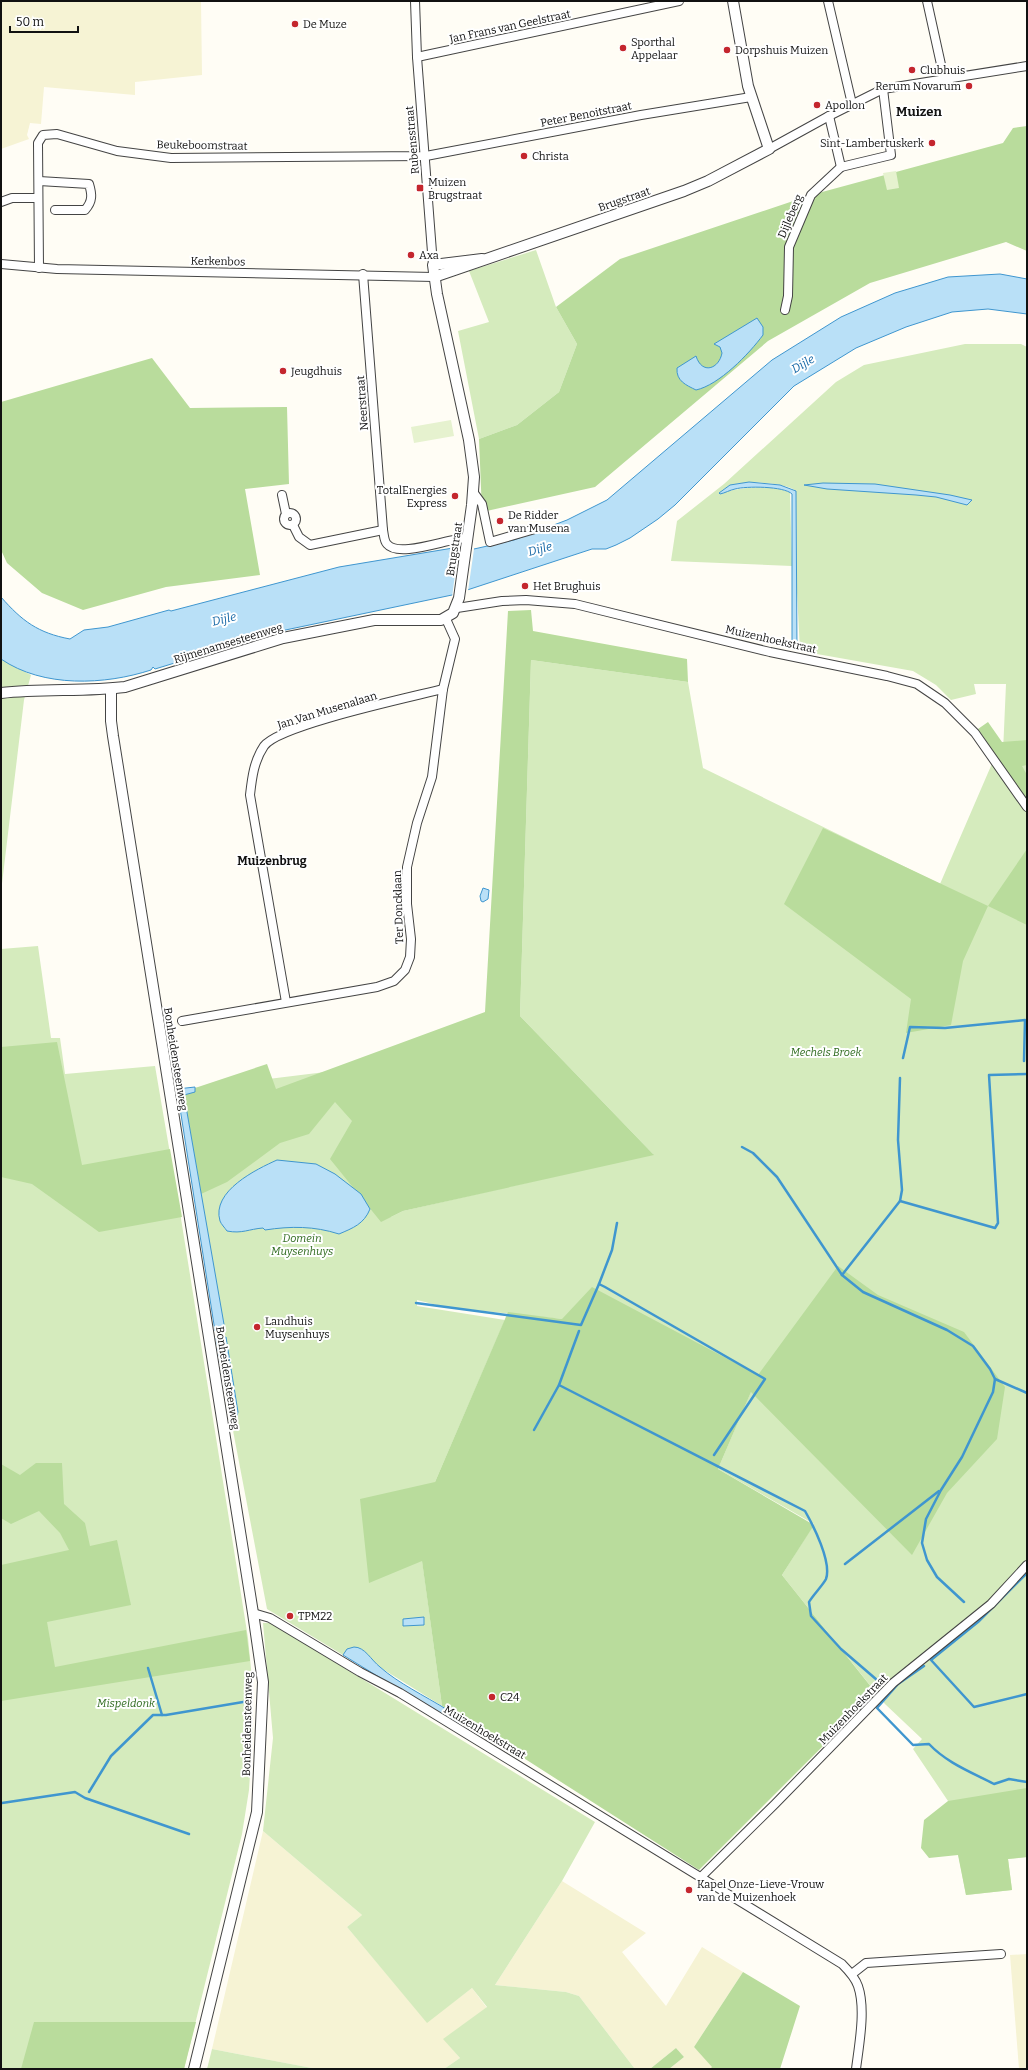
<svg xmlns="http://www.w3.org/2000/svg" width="1028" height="2070" font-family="Bitter,serif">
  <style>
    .farmland { fill: #f6f3d4 }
    .green { fill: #d5ebbd }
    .forest { fill: #b9dc9c }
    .pitch { fill: #e6f2cf }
    .water { fill: #b9e0f7; stroke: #3f96cf }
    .pier { fill: #fffdf5 }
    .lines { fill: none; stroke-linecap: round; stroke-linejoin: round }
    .stream { stroke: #3f96cf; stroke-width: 2.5 }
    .minor-casing { stroke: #444; stroke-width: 10 }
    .tertiary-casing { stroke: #444; stroke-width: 12 }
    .minor { stroke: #fff; stroke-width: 8 }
    .tertiary { stroke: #fff; stroke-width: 10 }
    .poi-dot { fill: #c4262e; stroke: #fff; stroke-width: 1.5 }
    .labels { text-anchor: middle; stroke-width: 4; stroke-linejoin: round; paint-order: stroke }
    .poi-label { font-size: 11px; fill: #111; stroke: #fff; text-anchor: start }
    .street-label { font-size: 11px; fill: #111; stroke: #fff }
    .park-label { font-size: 11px; font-style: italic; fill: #2f6b1f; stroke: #fff }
    .water-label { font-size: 12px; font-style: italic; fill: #1768a6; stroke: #fff }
    .neighbourhood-label { font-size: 12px; font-weight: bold; fill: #111; stroke: #fff }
    .quarter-label { font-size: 13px; font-weight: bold; fill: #111; stroke: #fff }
  </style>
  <rect width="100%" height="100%" fill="#fffdf5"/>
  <g class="farmland">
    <path d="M1,1H201L202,75L135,82V95L44,87L41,124L30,123L27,135L29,139L1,149Z"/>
    <path d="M263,1831L362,1915L347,1927L427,2022L472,1988L487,2008L444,2039L460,2058L444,2069H317L212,2049Z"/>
    <path d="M562,1881L646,1933L622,1952L666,2006L702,1947L743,1972L694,2047L713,2067L710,2069H669L684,2057L676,2048L650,2069H635L579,1996L566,1992L495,1985Z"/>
    <path d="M1027,1954V2069H1019L1010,1955Z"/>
  </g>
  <g class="green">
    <path d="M536,250L556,307L577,344L559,392L517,425L479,439L458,331L489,322L469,271Z"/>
    <path d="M965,344H1021L1027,347V1857L1008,1859L1012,1890L966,1895L948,1801L913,1749L922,1739L885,1704L782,1575L814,1524L718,1469L758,1375L562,1319L445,1307L417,1300V1306L505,1320L435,1482L422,1560L442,1706L381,1668L373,1661L345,1652L343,1655L267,1609L231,1420L237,1416L238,1412L184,1095L195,1092V1088L366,1067L391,1217L403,1211L653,1154L520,1016L531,660L688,682L703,768L940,884L997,752H1003L1006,684H974L976,694L951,700L936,685L913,671L800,651L797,592L796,498V491C785,482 743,480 730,486C726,487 723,490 720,493C742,487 768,484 790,492L792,566L671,561L677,521L724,484L836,382L864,365Z"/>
    <path d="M1,659L31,675L24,700L1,892Z"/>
    <path d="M38,946L51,1038H60L65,1074L155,1066L179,1206L248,1638L252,1679L253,1729L249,1790L242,1834L184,2069H1V949Z"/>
    <path d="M263,1623H271L595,1822L562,1881L495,1985L566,1992L579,1996L635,2069H444L460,2058L443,2039L487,2007L472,1988L427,2023L347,1927L362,1915L263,1831L273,1738Z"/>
    <path d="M212,2049L317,2069H207Z"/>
  </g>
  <g class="forest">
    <path d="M1027,126V251L1006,242L870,283L768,341L595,487L482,512L479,439L517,425L559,392L577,344L556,307L620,259L811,195L1003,143L1013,128Z"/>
    <path d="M152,358L190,408L287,407L289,484L245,489L260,575L166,587L83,610L42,593L7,563L1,550V402Z"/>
    <path d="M531,610L533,631L687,659L688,682L531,660L520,1016L654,1155L403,1211L381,1222L330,1159L352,1121L335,1102L309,1134L280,1143L227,1182L201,1194L184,1095L195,1092V1088L267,1064L276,1089L485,1012L508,611Z"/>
    <path d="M988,722L1002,742L1027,740V765L1022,766L1027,775V801L978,729Z"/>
    <path d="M823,828L988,906L1027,849V925L988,906L963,961L951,1025L906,1033L911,999L784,904Z"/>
    <path d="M57,1042L82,1165L170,1149L182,1217L99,1232L32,1184L1,1177V1047Z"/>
    <path d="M838,1266L878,1295L964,1332L1005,1387L997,1439L947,1493L912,1555L751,1392L718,1469L814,1525L782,1575L876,1693L699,1870L442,1706L422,1561L369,1583L360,1499L435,1482L508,1312L562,1319L592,1287L758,1375Z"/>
    <path d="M36,1463H62L64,1504L85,1523L90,1546L117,1540L131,1605L47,1622L55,1667L246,1630L250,1661L1,1701V1565L69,1550L60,1533L39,1511L11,1524L1,1518V1464L20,1475Z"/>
    <path d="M1027,1788V1857L1008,1859L1012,1890L966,1895L958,1855L929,1858L921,1848L924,1820L948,1801Z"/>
    <path d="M743,1972L800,2006L780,2069H710L712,2067L694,2047Z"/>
    <path d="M34,2022H196L184,2069H21Z"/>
    <path d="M676,2048L684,2057L669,2069H650Z"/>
  </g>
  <g class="pitch">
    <path d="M896,171L899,188L887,190L883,173Z"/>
    <path d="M451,420L454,436L414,443L411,427Z"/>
  </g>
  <g class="water">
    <path d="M1000,274L1027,279V314L988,309L952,312L906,327L856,348L794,386L675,505L658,519L630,538L616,545L606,549H592L452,595L276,632L155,669L153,667L151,670C105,685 43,688 1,659V597C22,621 38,633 70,639L84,630L108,627L169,610L171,611L339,567L459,547L474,549L514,540L567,520L607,500L772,360L841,317L895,293L948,277Z"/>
    <path d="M757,318L763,327V335C749,354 719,385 696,390C686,385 676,381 677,368L696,356C702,375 719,369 722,353L720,347L714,344Z"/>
    <path d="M749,482L780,485L796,491L797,650L792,649V494C784,486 746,486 735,489C730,490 725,493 720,494L719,493L730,485Z"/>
    <path d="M823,483L875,484L950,495L972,500L967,505L936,497L916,495L827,489L804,485Z"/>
    <path d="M483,888L489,890L488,899L483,902L481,901L480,896Z"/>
    <path d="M195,1087V1092L184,1095L225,1330L215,1331L177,1089Z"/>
    <path d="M277,1160L316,1164L335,1174L361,1194L370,1209C364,1224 353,1228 339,1234C314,1226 291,1226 265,1230L263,1228C249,1229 242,1234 227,1231C225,1228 221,1224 220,1221C211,1191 257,1169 277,1160Z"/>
    <path d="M226,1337L238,1412L237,1416L232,1419L230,1417L216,1338Z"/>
    <path d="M424,1617V1625L403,1626V1619Z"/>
    <path d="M354,1647C365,1647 371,1660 380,1667C398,1683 425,1696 446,1709L452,1717L461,1723L459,1726L343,1655L347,1649Z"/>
  </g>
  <path class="pier" d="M459,545L474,547V549L468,591L452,597Z"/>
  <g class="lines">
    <g class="stream">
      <path d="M903,1058L910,1027L945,1028L1025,1020L1024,1061"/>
      <path d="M900,1078L898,1140L902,1190L900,1201"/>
      <path d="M742,1147L753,1153L777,1177L842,1275L863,1292L947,1330L973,1346L990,1369L995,1379L993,1392L962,1457L941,1490L926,1519L922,1543L927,1560L937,1577L964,1602"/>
      <path d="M842,1275L900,1201L995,1228L998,1223L989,1075L1027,1074"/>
      <path d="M599,1284L612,1250L617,1223"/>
      <path d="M416,1303L581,1325L599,1284L605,1287L765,1379L714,1455"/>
      <path d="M995,1379L1027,1393"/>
      <path d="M559,1385L579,1331"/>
      <path d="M534,1430L559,1385L805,1511C813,1525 832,1562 826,1579C823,1585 813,1595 809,1602L811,1616L841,1649L877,1680"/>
      <path d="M845,1564L939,1491"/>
      <path d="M1027,1573L978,1622L931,1660L974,1707L1027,1694"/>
      <path d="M924,1666L898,1684L877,1708L913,1745L929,1744C947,1763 971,1772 994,1784L1009,1779L1027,1782"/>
      <path d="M148,1668L162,1715"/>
      <path d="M89,1792L111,1756L153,1715H166L249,1701"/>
      <path d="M2,1803L75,1792L85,1798L189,1834"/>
    </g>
    <g class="minor-casing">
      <g id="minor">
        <path d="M415,1L417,57L433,265"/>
        <path d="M828,1L852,104"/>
        <path d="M927,1L942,69L946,78"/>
        <path d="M417,57L679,1"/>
        <path d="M829,116L841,167L891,155L883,89"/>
        <path d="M769,149L829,116L883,89L1027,66"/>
        <path d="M39,181L89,184C92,194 93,201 85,210H55"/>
        <path d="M1,202L12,198H38"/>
        <path d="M1,264L57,269L434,277"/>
        <path d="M39,268L38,143L43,135L57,134L117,151L171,158L426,156L641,115L751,97"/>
        <path d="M363,274L383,530C384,535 384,541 387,544C399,559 451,537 468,538"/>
        <path d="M785,310L788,296L789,247L811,195L841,167"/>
        <path d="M474,493L482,504L490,542L535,529"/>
        <path d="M282,495L286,514"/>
        <circle cx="290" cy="519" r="6"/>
        <path d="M293,525L299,537L310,545L383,530"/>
        <path d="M457,608L502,601L526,600L575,604L770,652L887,676L917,684L945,703L975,733L1027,807"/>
        <path d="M286,1002L250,795C252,777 254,761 264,746C279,725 412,697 443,689"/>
        <path d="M182,1021L377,987L394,981L405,970L410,957L411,939L407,904V867L417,823L432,777L443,689L455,639L446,619"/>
        <path d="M253,1613L270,1618L360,1672L400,1693L842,1964C848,1970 855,1977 858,1986C866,2009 859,2045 856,2069"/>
        <path d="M701,1877L775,1804L893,1683L991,1604L1027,1565"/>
        <path d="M852,1974L866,1963L1001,1954"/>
      </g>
    </g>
    <g class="tertiary-casing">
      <g id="tertiary">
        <path d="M434,277L684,191L708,181L769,149L748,86L733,1"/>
        <path d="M111,689V721L113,736L253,1613L263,1682L257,1812L194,2069"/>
        <path d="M1,693C42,688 84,692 125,687L283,638L374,620H441L453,613L459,598L472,505L474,477L469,440L437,294L433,265L482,259"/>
      </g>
    </g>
    <use href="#minor" class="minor"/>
    <use href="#tertiary" class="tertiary"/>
  </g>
  <g class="poi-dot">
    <circle cx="295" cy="24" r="4"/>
    <circle cx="623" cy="48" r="4"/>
    <circle cx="727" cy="50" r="4"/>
    <circle cx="912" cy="70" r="4"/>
    <circle cx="969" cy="86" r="4"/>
    <circle cx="817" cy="105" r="4"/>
    <circle cx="932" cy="143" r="4"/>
    <circle cx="524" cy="156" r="4"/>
    <rect x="416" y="184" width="8" height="8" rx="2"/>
    <circle cx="411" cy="255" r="4"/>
    <circle cx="283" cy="371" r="4"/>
    <circle cx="455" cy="496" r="4"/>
    <circle cx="500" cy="521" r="4"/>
    <circle cx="525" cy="586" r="4"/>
    <circle cx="257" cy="1327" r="4"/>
    <circle cx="290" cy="1616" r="4"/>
    <circle cx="492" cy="1697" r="4"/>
    <circle cx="689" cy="1890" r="4"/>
  </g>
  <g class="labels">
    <g class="poi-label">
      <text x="303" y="28">De Muze</text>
      <text x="631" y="46">Sporthal<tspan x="631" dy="13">Appelaar</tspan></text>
      <text x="735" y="54">Dorpshuis Muizen</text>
      <text x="920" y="74">Clubhuis</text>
      <text x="961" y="90" text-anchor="end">Rerum Novarum</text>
      <text x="825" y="109">Apollon</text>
      <text x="924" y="147" text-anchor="end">Sint-Lambertuskerk</text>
      <text x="532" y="160">Christa</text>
      <text x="428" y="186">Muizen<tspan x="428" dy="13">Brugstraat</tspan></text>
      <text x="419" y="259">Axa</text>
      <text x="291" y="375">Jeugdhuis</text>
      <text x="447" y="494" text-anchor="end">TotalEnergies<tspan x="447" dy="13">Express</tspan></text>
      <text x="508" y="519">De Ridder<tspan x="508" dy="13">van Musena</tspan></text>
      <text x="533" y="590">Het Brughuis</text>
      <text x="265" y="1325">Landhuis<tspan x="265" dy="13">Muysenhuys</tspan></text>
      <text x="298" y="1620">TPM22</text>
      <text x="500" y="1701">C24</text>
      <text x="697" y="1888">Kapel Onze-Lieve-Vrouw<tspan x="697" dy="13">van de Muizenhoek</tspan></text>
    </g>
    <g class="street-label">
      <text transform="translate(510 26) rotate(-12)" y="4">Jan Frans van Geelstraat</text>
      <text transform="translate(586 114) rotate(-11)" y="4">Peter Benoitstraat</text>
      <text transform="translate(412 140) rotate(-95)" y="4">Rubensstraat</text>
      <text transform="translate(202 145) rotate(1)" y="4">Beukeboomstraat</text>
      <text transform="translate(624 199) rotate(-19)" y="4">Brugstraat</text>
      <text transform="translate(790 216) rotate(-67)" y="4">Dijleberg</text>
      <text transform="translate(218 261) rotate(1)" y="4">Kerkenbos</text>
      <text transform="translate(362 403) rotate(-94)" y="4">Neerstraat</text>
      <text transform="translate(454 549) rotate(-81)" y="4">Brugstraat</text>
      <text transform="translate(771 639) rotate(13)" y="4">Muizenhoekstraat</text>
      <text transform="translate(228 643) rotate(-17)" y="4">Rijmenamsesteenweg</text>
      <text transform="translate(327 710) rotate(-17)" y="4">Jan Van Musenalaan</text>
      <text transform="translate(398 907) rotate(-92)" y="4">Ter Doncklaan</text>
      <text transform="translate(176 1059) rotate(81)" y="4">Bonheidensteenweg</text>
      <text transform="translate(228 1378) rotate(81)" y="4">Bonheidensteenweg</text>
      <text transform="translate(853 1709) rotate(-46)" y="4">Muizenhoekstraat</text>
      <text transform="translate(247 1724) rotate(-89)" y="4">Bonheidensteenweg</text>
      <text transform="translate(485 1732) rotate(31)" y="4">Muizenhoekstraat</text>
    </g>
    <g class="park-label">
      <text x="826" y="1056">Mechels Broek</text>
      <text x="302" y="1242">Domein<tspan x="302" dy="13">Muysenhuys</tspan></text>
      <text x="126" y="1707">Mispeldonk</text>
    </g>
    <g class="water-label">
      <text transform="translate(803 364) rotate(-30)" y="4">Dijle</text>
      <text transform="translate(540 549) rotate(-15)" y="4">Dijle</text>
      <text transform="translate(224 619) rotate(-13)" y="4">Dijle</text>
    </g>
    <g class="neighbourhood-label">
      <text x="272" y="865">Muizenbrug</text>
    </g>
    <g class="quarter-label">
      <text x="919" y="116">Muizen</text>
    </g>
  </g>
  <rect width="1028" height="2070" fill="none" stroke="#111111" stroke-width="4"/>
  <path d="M10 26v6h68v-6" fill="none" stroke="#111111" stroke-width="2"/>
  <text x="16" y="26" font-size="12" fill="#111111" stroke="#ffffff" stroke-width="3" paint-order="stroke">50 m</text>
</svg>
